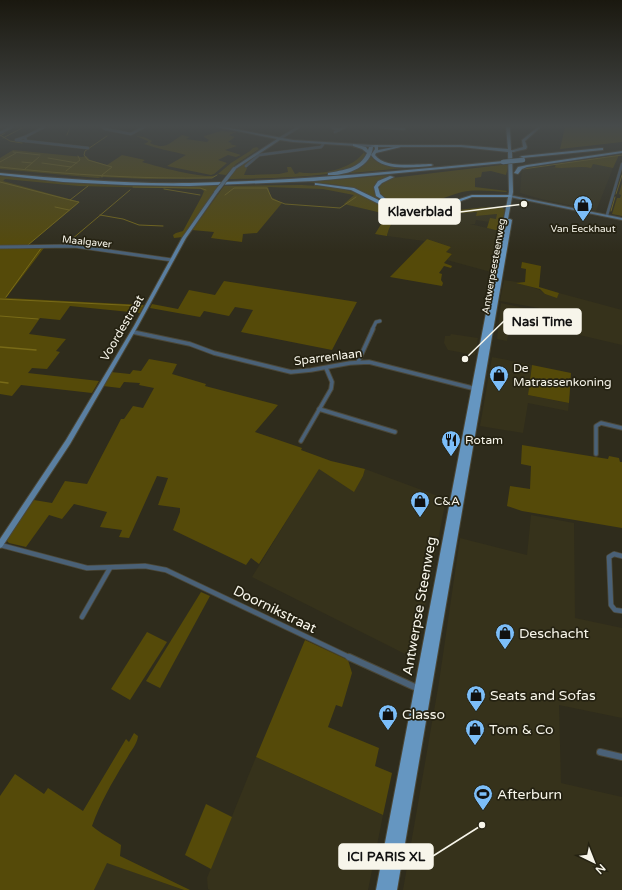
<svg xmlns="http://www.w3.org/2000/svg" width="622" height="890" font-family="'Varela Round',sans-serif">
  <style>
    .built { fill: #36321b }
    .green { fill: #554a09 }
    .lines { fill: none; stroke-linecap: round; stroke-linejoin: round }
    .stream-far1 { stroke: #786a17; stroke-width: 1 }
    .stream { stroke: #786a17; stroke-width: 1.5 }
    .street-far4-casing { stroke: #4b4839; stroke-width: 3.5 }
    .street-far3-casing { stroke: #4b4839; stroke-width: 4.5 }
    .street-far2-casing { stroke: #4b4839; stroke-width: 5.5 }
    .street-far1-casing { stroke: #4b4839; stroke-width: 6 }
    .street-casing { stroke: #4b4839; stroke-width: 8 }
    .secondary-casing { stroke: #4b4839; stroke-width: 2 }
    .primary-casing { stroke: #4b4839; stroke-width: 2 }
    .highway-casing { stroke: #4b4839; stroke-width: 2 }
    .street-far4 { stroke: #4a6177; stroke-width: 2.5 }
    .street-far3 { stroke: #4a6177; stroke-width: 3 }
    .street-far2 { stroke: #4a6177; stroke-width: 3.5 }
    .street-far1 { stroke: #4a6177; stroke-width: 4.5 }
    .street { stroke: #4a6177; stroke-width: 6 }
    .secondary { fill: #5a7fa1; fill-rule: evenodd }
    .primary { fill: #6596c1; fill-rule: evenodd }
    .highway { fill: #6faadf; fill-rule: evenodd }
    .secondary-bridge-casing { stroke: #4b4839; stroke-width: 4.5; stroke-linecap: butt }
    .highway-bridge-casing { stroke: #4b4839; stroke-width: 5.5; stroke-linecap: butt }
    .secondary-bridge { stroke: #5a7fa1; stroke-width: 3.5 }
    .highway-bridge { stroke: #6faadf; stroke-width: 4.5 }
    .labels { text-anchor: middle; stroke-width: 3.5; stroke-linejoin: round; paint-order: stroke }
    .far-poi-label { font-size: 10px; fill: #f7f5ea; stroke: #252212 }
    .far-street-label { font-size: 10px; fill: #f7f5ea; stroke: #252212 }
    .street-label { font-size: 12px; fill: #f7f5ea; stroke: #252212 }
    .poi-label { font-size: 12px; fill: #f7f5ea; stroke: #252212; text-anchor: start }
    .near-street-label { font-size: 14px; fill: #f7f5ea; stroke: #252212 }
    .near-poi-label { font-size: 14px; fill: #f7f5ea; stroke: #252212; text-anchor: start }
    .leader { fill: none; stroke: #f7f5ea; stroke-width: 1.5 }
    .callout-dot { fill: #f7f5ea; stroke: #252212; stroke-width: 1.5 }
    .callout { fill: #f7f5ea; stroke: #f7f5ea; stroke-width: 1.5 }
    .callout-label { font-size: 13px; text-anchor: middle; font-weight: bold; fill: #111 }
  </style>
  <rect width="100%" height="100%" fill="#2f2c1c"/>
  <g class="built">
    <path d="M548,164V166L557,168L572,166L590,168L593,164L613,168L596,211L541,199L520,193L522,168Z"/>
    <path d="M477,212V216L497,214V220L490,219L489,222L476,220L475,224H470L500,231L491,272L447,260L452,254L446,252L451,247L427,239L424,241L387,236L388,231L398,215L401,214H417L416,216L434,215L452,220L453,218L450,214Z"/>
    <path d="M504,280L517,282L540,290L545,294L557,297L559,293L622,310V345L511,319L507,341L497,339L501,303L538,311L539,308L500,301Z"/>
    <path d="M451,334L478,338L475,355L448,350L444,343L445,336H450Z"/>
    <path d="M492,357L532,365L528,395L569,403L568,411L528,403L523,433L480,426Z"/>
    <path d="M319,468L354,491L363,476L365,469L446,499L415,659L252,577Z"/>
    <path d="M531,515L574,523L575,618L622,628V718L559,705L561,783L622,797V890H403L439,682L460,538L527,555Z"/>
    <path d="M256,757L383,815L368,890H210L208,889L207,878Z"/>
    <path d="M106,862L184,890H94Z"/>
  </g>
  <g class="green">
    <path d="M565,127H622V142L560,149Z"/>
    <path d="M221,131L236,132L229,135L235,137L228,142L232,143L230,144L237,146L225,150L241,155L236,157L228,155L218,160L227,163L214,174L211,175L167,166L186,155C172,151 158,149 144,144L148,142V141L136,136L144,137L152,141L150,143C166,150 168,144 182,135L190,137L186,139L207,142L209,140L204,137V136Z"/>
    <path d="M352,146L361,149L366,155C364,159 361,163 356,166C332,179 258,178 228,179L237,168L261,152L245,166L247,168L244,175L279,174L288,172L287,167H291L295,174L299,173L298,172C318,176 352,170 364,152L360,149L351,147Z"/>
    <path d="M257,147L259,149L236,164L226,175L218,174L231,163L250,151L253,148Z"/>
    <path d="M13,150L82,157L86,156L90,160L107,165L122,155L145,160L142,162C156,166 206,180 217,175L212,178L146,179L102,177L98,178L0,169V158Z"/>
    <path d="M371,152L373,159L387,165L415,167L341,174C355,169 366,166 371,152Z"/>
    <path d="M619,155L613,168L593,164L591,168C577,165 564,170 552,167H555L556,164Z"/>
    <path d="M509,164L506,175L491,171L482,172L481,177L475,178V187L507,191L506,192C491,191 476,189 462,192C438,198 418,213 393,203C387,200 382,197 379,191C378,183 385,181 392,178Z"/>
    <path d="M392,175L377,182L375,193L384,202L400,207C384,205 370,194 354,189C339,183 324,184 308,182Z"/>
    <path d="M0,176L123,186H218L183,237L174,238L173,235L176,233L183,231L202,196L204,191L201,189L79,186L5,179L3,181L80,202L28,245L0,246Z"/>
    <path d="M622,183V216L612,214L617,198H620L621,195L619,194Z"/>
    <path d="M302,185C321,186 341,187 359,194C372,198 383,207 396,210C427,217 465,207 497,207H502L505,210L500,231L487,228L490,218L496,219L497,214L476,216L477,212L451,214L453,218L452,220L451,218L447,217L444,218L434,215L416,216V214C411,214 404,212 400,214C394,216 388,230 387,236L375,234L383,221L386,214L344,204L354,195L323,189L268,187L271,197L282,203L257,233L243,234L242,242L211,238L214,232L192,230L224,186Z"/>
    <path d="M427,239L451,247L446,252L452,254L444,263L452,266L451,268L444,266L439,273L442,274L441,280L443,283L442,286L390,277Z"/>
    <path d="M44,248L6,298L144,305L140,313L70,306L60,320L40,318L29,334L66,339L56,351L60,352L47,369L32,368L28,373L99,381L92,393L21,385L12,396L0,394V249Z"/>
    <path d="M522,262L541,266L539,287L559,293L557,298L545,294L540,289L516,283L525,282L526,269L521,268Z"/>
    <path d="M224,281L357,302L332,350L241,332L253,310L235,307L229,316L204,311L200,317L150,308L152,304L178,309L189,290L215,295Z"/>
    <path d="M149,359L177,364L172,374L206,384L205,386L278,405L255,432L302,448L301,450L331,461L365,469L363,476L354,492L319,469L259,564L251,558L246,565L173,530L180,512V508L158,505L168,478L157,476L129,538L119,537L122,530L100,527L107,512L74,504L62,519L49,515L26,547L9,543L7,541L8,538L34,500L52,503L65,481L87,484L121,419H124L133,406L143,408L154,388L139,385L140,383L124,382L120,388L103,386L111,372L130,374L133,370L141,371Z"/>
    <path d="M532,365L571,373L569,403L528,395Z"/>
    <path d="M522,445L608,459L609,456L619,458L620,462H622V528L522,511L507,506L510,486L530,489L531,466L521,464Z"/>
    <path d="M201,592L210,596L160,688L146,681Z"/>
    <path d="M147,632L167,642L130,700L111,689Z"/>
    <path d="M305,640L348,660L352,673L342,707L336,705L328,727L379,748L375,766L392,773L383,815L256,757Z"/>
    <path d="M134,733L138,736C137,745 131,750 127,758C114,779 100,803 92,826C101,834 111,838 121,845L120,856L190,890H184L107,863L94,890H0V796L15,774L44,794L48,788L83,811L126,739L129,742Z"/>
    <path d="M206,804L232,817L211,869L185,855Z"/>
  </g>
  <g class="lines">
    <g class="stream-far1">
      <path d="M0,135L10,141L22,143"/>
      <path d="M67,135L70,127"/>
      <path d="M0,136L5,133"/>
      <path d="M3,138L24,127"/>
      <path d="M13,152L40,155"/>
      <path d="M48,158L77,163"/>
      <path d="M0,162L16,153"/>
      <path d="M22,162L32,163"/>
      <path d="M42,163L71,167"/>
      <path d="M0,167C71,175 141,179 212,178L217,175"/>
      <path d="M25,169L39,157"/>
      <path d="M523,169L622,155"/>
      <path d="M66,171L80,160L78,156"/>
      <path d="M102,177V175L112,167L88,160L84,155L85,151L107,136"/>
      <path d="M0,182L70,200"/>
      <path d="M133,187L200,188L206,190"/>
      <path d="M164,189L200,195"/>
      <path d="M616,194L622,175"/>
      <path d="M225,195L234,188H267L272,199L285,204L340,208L356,197"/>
      <path d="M55,207L69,210"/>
      <path d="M611,211L615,197"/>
      <path d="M100,215L123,219L139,225L163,226"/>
      <path d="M28,245L79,202L70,200L88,186"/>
      <path d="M65,245L130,190"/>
      <path d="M6,297L42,247"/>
      <path d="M0,299L142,306"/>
      <path d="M0,316L38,319"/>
    </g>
    <g class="stream">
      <path d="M0,347L36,350"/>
      <path d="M0,382L8,383"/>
    </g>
    <g class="street-far4-casing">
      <g id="street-far4">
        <path d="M44,127L25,137L26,141L88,148"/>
        <path d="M103,127L105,129L131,134L144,127"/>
        <path d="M381,127L404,129"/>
        <path d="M333,128L339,130"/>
        <path d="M335,132L345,127"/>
        <path d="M0,133L12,127"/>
        <path d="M25,137L16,140L26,141"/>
        <path d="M279,139L299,127"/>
        <path d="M246,166L259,155L321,147L324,143"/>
        <path d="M607,215L622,164"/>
      </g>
    </g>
    <g class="street-far3-casing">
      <g id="street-far3">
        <path d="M0,247L74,246L172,260"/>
        <path d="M372,330L376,322L380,321"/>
      </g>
    </g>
    <g class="street-far2-casing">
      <g id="street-far2">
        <path d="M133,332L190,344L214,353L291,372L311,370L350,363L369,362L476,389"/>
        <path d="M358,362L373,329"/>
        <path d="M319,409L395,432"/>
        <path d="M301,441L331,389L332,382L326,368"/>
        <path d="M596,454V426L601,423L622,428"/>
      </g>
    </g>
    <g class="street-far1-casing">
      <g id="street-far1">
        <path d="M0,545L87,568L145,566L166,570L351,658"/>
        <path d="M622,556L614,554L609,557L611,605L615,610L622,611"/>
        <path d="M82,617L110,568"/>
      </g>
    </g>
    <g class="street-casing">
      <g id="street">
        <path d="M349,657L419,689"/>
        <path d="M600,752L622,757"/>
      </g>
    </g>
    <g class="secondary-casing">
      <g id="secondary">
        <path d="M217,127H224L293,140L372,145L374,146L372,147L293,142L280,140L234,170L232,169L233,168L277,139Z"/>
        <path d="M538,127H541L525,141L527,147L526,149L513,152V150L523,147L522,140Z"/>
        <path d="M215,191L218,192L186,238L138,326L70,444L2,547L0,548V539L66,440L134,326L182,238Z"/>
        <path d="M509,195L622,218V220L510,197H509Z"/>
      </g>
    </g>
    <g class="primary-casing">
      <path id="primary" d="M506,127H510L511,150L516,151L512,152L513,192L508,219H510L512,220L397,890H376L509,192L508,152L461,147H372L370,146L372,145H461L508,149Z"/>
    </g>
    <g class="highway-casing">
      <g id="highway">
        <path d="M353,144L366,147L368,150L369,147H373C371,167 347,176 328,175V173C343,170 360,169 367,153L362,149L353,146Z"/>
        <path d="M374,145H378V150L399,146L401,147L376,153L375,155C385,169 416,164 431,164L433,165L431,166C412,167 383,172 371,155L375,149Z"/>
        <path d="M601,148H603V150L522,158L520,157L522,156Z"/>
        <path d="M622,151V153L527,167L522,169L518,174L514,173L518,167L527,165Z"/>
        <path d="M503,161H505V163L314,181L189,186L126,185L63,182L0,175V173C63,179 126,184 190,183C295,181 399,171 503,161Z"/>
        <path d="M390,176L394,177L382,183L378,187L380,194L388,201L386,202L376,196L374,187L378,181Z"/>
        <path d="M315,183L354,188L387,204L407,208L435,207L472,195H510L512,196L510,197H472L436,210L407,212L383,206L351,190L317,185H315Z"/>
      </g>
    </g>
    <use href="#street-far4" class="street-far4"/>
    <use href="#street-far3" class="street-far3"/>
    <use href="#street-far2" class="street-far2"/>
    <use href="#street-far1" class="street-far1"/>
    <use href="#street" class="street"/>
    <use href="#secondary" class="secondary"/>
    <use href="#primary" class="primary"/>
    <use href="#highway" class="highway"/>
    <g class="secondary-bridge-casing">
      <path id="secondary-bridge" d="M216,192L234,169"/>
    </g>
    <g class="highway-bridge-casing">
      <path id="highway-bridge" d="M503,162L523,160"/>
    </g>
    <use href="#secondary-bridge" class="secondary-bridge"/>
    <use href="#highway-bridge" class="highway-bridge"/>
  </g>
  <linearGradient id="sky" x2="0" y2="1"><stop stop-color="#1a180f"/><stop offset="0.5" stop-color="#474b4b"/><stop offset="1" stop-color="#474b4b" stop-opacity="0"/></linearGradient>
  <rect width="622" height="252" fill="url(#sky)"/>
  <defs>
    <g id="shop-pin" transform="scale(1)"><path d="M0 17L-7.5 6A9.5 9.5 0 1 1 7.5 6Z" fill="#7cbef9" stroke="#252212"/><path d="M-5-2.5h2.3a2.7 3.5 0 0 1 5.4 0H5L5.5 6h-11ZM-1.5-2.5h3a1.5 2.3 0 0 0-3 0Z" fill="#111"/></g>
    <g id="restaurant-pin" transform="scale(1)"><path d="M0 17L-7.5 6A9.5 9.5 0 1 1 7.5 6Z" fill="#7cbef9" stroke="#252212"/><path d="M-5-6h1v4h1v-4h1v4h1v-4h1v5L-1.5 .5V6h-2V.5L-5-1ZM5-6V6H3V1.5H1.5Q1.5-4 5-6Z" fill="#111"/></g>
    <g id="stadium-pin" transform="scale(1)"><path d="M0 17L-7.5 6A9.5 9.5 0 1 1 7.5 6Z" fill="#7cbef9" stroke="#252212"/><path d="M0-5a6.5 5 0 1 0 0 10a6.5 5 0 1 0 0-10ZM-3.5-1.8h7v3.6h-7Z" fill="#111"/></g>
  </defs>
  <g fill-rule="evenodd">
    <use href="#shop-pin" x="583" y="205"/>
    <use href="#shop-pin" x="499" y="375"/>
    <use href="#restaurant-pin" x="451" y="440"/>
    <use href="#shop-pin" x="420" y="501"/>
    <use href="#shop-pin" x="505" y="633"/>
    <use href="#shop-pin" x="476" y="695"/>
    <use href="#shop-pin" x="388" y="714"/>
    <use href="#shop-pin" x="475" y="729"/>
    <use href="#stadium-pin" x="483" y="794"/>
  </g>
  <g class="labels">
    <g class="far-poi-label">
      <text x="583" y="232">Van Eeckhaut</text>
    </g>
    <g class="far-street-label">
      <text transform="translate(87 241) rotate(6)" y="4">Maalgaver</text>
      <text transform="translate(493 266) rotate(-80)" y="4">Antwerpsesteenweg</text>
    </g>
    <g class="street-label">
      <text transform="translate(122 328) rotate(-60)" y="4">Voordestraat</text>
      <text transform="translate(328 357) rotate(-7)" y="4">Sparrenlaan</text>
    </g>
    <g class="poi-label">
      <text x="513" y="372">De<tspan x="513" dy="14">Matrassenkoning</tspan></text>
      <text x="465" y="444">Rotam</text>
      <text x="434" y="505">C&amp;A</text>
    </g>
    <g class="near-street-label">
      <text transform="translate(419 606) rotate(-80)" y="5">Antwerpse Steenweg</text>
      <text transform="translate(275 609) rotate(26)" y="5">Doornikstraat</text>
    </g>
    <g class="near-poi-label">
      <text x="519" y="638">Deschacht</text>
      <text x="490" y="700">Seats and Sofas</text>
      <text x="402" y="719">Classo</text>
      <text x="489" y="734">Tom &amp; Co</text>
      <text x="497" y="799">Afterburn</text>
    </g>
  </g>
  <path class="leader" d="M524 204L460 212M465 359L504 321M482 825L433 856"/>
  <g class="callout-dot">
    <circle cx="524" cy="204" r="4"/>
    <circle cx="465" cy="359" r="4"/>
    <circle cx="482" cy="825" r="4"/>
  </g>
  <g class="callout">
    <rect x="379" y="199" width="81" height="25" rx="4"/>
    <rect x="504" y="309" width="77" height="25" rx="4"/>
    <rect x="339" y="844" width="94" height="25" rx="4"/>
  </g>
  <g class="callout-label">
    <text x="420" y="216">Klaverblad</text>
    <text x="542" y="326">Nasi Time</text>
    <text x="386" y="861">ICI PARIS XL</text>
  </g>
  <g transform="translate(594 862) rotate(137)" stroke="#252212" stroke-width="3" paint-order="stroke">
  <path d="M0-3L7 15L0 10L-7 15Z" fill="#f7f5ea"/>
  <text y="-6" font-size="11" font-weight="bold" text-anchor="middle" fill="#f7f5ea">N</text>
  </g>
</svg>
